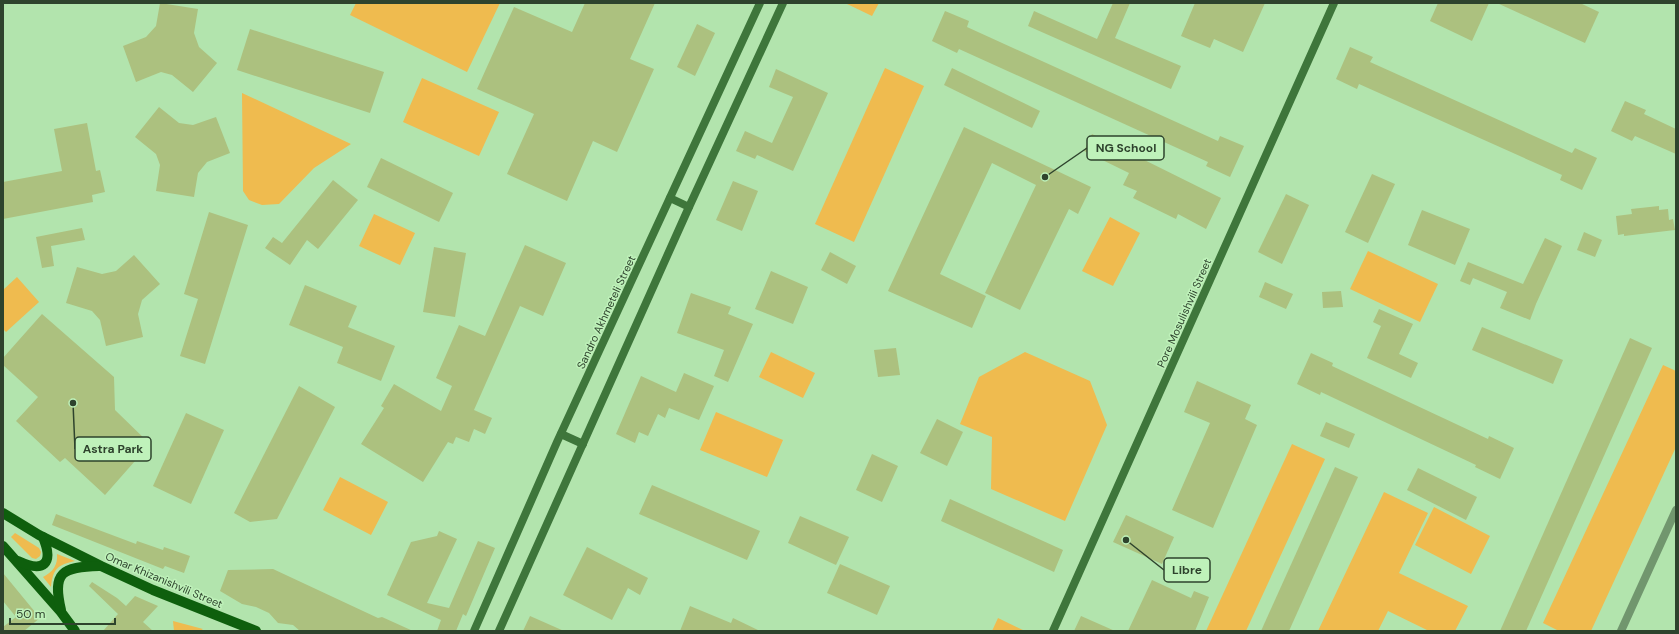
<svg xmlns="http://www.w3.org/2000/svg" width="1679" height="634" font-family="'DM Sans',sans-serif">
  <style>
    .green { fill: #efbb4f }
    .building { fill: #acc17f }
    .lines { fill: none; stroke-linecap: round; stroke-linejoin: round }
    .street { stroke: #71966e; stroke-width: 8 }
    .secondary { stroke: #3e763b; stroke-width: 8 }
    .primary { stroke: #0e5f0d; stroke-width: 10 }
    .labels { text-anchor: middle; stroke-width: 3; stroke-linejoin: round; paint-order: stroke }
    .street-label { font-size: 11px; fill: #2e432d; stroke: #bff2ba }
    .leader { fill: none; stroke: #2e432d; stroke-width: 1.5 }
    .callout-dot { fill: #2e432d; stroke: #bff2ba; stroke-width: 1.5 }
    .callout { fill: #bff2ba; stroke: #2e432d; stroke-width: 1.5 }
    .callout-label { font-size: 12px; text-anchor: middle; font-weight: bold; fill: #2e432d }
  </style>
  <rect width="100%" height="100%" fill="#b2e4ad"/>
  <g class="green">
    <path d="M356,3H500L467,72L350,15Z"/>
    <path d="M845,3H879L872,16Z"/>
    <path d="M885,68L924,86L854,242L815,224Z"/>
    <path d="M422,78L499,112L479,156L403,122Z"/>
    <path d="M242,93L351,144L314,168L279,204L262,205L249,200L243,191Z"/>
    <path d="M374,214L415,233L400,265L359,246Z"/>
    <path d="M1110,217L1140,233L1113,286L1082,271Z"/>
    <path d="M1368,251L1438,284L1420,322L1350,289Z"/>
    <path d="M17,277L39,302L6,332L3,329V290Z"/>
    <path d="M771,352L815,373L803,398L759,377Z"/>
    <path d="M1025,352L1090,381L1107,425L1065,521L991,489L992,437L960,424L979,377Z"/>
    <path d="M1663,365L1676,371V447L1591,631H1559L1543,623Z"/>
    <path d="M716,412L783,440L767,477L700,450Z"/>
    <path d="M1292,444L1325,459L1246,631H1206Z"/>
    <path d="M340,477L388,502L371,535L323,510Z"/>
    <path d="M1384,492L1428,513L1399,573L1468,606L1455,631H1429L1388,611L1378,631H1318Z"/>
    <path d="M1434,507L1490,536L1471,574L1415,545Z"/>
    <path d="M15,533L39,548L41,552L40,556L36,559L32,558L11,537Z"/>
    <path d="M57,554L75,561C58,565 53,568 51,587L43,577C53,572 58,565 57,554Z"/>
    <path d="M998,618L1025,631H992Z"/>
    <path d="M173,621L203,629L200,631H174Z"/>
  </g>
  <g class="building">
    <path d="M160,3L198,9L194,33L199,47L217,63L193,92L172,75L161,72L136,82L123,46L146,37L156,26Z"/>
    <path d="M585,3H655L630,59L654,69L617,152L593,141L567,201L507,174L534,114L477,89L514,7L572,32Z"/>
    <path d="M1113,3H1130L1115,38L1181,66L1171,89L1028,26L1034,11L1097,39Z"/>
    <path d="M1195,3H1265L1243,52L1214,39L1210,48L1181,36Z"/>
    <path d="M1438,3H1489L1472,41L1430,21Z"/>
    <path d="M1497,3H1580L1599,12L1585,43Z"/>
    <path d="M945,11L969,21L967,27L1218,141L1220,136L1244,146L1230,177L1206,166L1208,162L959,49L957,53L932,41Z"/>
    <path d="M697,24L715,33L695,76L677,67Z"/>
    <path d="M250,29L384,72L370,113L237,70Z"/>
    <path d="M1350,47L1373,57L1370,62L1572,153L1575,148L1597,158L1582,190L1560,180L1562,175L1359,84L1357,89L1336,79Z"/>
    <path d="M952,68L1040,111L1032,128L944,85Z"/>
    <path d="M776,69L828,93L793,171L757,155L755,159L736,151L745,131L772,143L793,97L769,87Z"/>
    <path d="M1625,101L1646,110L1644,114L1676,129V154L1635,136L1632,141L1611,131Z"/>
    <path d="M159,107L179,123L193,125L216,117L230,153L207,162L198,173L194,197L156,191L160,165L156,154L135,137Z"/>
    <path d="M87,123L96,171L100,170L105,192L92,195L93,202L3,219V182L62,171L54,129Z"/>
    <path d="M964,127L1091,187L1078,214L1069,209L1020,310L985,293L1036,185L992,163L940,274L986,296L972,328L888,291Z"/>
    <path d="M1092,134L1221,198L1206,229L1178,214L1176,219L1133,198L1137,191L1123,185L1129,173L1084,151Z"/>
    <path d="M381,158L453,193L439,222L367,187Z"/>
    <path d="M1372,174L1395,184L1368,243L1345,232Z"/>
    <path d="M333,180L358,200L318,249L307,240L290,265L265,248L273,237L282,243Z"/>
    <path d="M733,181L758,191L742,231L716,220Z"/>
    <path d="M1286,194L1309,205L1282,264L1258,252Z"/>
    <path d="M1659,206V210L1668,209L1669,220L1673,219L1675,230L1624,236V234L1618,235L1616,216L1632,214L1631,209Z"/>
    <path d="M1422,210L1470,229L1455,265L1408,245Z"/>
    <path d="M209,212L248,225L205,364L180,356L198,299L184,294Z"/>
    <path d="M82,228L85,240L51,246L54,266L42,268L36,237Z"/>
    <path d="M1584,232L1602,240L1595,257L1577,250Z"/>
    <path d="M1545,238L1562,246L1536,304L1530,320L1500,308L1507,292L1473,278L1470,285L1460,281L1468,262L1523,284Z"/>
    <path d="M525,245L566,263L543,316L520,306L474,410L492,418L485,434L474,429L469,442L456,437L453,444L448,442L423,482L361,444L384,408L381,406L394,384L441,411L452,386L436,378L459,325L485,336Z"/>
    <path d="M434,247L466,253L455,317L423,312Z"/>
    <path d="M830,252L856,266L847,284L821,270Z"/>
    <path d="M134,255L160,284L142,300L138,314L143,337L106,346L100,320L92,311L66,303L77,267L102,274L116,271Z"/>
    <path d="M771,271L808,287L793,324L755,309Z"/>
    <path d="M1265,282L1293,294L1286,309L1259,297Z"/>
    <path d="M305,285L357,306L348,327L395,346L381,381L337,363L343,347L289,325Z"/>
    <path d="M1341,291L1343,307L1323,308L1322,292Z"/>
    <path d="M691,293L731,307L728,314L753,324L728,382L714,376L724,350L677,333Z"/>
    <path d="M1379,309L1413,324L1399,354L1418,363L1411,378L1367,358L1381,326L1373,322Z"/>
    <path d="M42,314L114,377L115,410L150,444L105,495L65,458L60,462L16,421L38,397L3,365V358Z"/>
    <path d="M1482,327L1563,360L1553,384L1472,350Z"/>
    <path d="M1630,338L1652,348L1526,631H1500Z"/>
    <path d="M896,348L900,375L878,377L874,350Z"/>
    <path d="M1311,353L1333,363L1332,366L1488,439L1489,436L1514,448L1500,479L1475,467L1476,465L1321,392L1320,395L1297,384Z"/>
    <path d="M684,373L714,386L699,420L669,408L665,418L658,414L648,436L639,432L635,443L616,434L641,376L676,392Z"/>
    <path d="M1197,381L1251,405L1245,419L1257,425L1213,528L1172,510L1210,423L1184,412Z"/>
    <path d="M299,386L335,407L277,519L250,522L234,513Z"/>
    <path d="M186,413L224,430L191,504L153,486Z"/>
    <path d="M937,419L963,432L947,466L920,453Z"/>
    <path d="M1326,422L1355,434L1349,448L1320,436Z"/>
    <path d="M872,454L898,466L882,502L856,490Z"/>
    <path d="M1335,467L1358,477L1289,631H1261Z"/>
    <path d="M1418,468L1477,497L1466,520L1407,490Z"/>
    <path d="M652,485L760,531L747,560L639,514Z"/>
    <path d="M950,499L1063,550L1054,572L941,521Z"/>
    <path d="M56,514L136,544L137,541L163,550L164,547L190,556L184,573L165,566L163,569L52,525Z"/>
    <path d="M1126,515L1174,537L1162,564L1113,542Z"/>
    <path d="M800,516L849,537L836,565L788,543Z"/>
    <path d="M439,531L457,539L427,603L449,608L478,541L495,548L466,616L463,614L456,631H437L441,620L387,595L411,542L437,536Z"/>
    <path d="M587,547L648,578L640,595L628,588L612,620L563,595Z"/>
    <path d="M840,564L890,586L877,615L827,593Z"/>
    <path d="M273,569L378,618L382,617L413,631H300L293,625L278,623L269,613L256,607L242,604L220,591L228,570Z"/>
    <path d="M3,573L40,618L24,631H3V627L16,617L3,601Z"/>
    <path d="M1152,580L1191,598L1194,591L1209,597L1195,631H1128Z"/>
    <path d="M92,582L117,598L126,606L135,596L158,606L143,622L153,631H103L118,614L89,586Z"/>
    <path d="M690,606L731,623L733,618L760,631H680Z"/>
    <path d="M530,616L564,631H523Z"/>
    <path d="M1081,616L1115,631H1074Z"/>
  </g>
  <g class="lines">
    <path class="street" d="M1621,631L1676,510"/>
    <g class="secondary">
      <path d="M670,198L689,207"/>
      <path d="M561,434L583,444"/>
      <path d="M474,631L557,442L760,3"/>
      <path d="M499,631L689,207L783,3"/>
      <path d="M1053,631L1334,3"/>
    </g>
    <g class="primary">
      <path d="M3,513L39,535L101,566L153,590L256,631"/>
      <path d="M3,546L61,612L75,631"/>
      <path d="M18,561C44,573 54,564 43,537"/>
      <path d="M61,610C52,572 62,567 99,566"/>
    </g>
  </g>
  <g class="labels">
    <g class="street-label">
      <text transform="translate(606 312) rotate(-65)" y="4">Sandro Akhmeteli Street</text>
      <text transform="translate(1184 313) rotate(-66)" y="4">Pore Mosulishvili Street</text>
      <text transform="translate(164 580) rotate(23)" y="4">Omar Khizanishvili Street</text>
    </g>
  </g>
  <path class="leader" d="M1045 177L1087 148M73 403L75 449M1126 540L1164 570"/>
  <g class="callout-dot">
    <circle cx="1045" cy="177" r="4"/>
    <circle cx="73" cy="403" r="4"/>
    <circle cx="1126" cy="540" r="4"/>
  </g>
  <g class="callout">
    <rect x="1087" y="136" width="77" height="24" rx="4"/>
    <rect x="75" y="437" width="76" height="24" rx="4"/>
    <rect x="1164" y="558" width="46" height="24" rx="4"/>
  </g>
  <g class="callout-label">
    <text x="1126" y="152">NG School</text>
    <text x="113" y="453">Astra Park</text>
    <text x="1187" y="574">Libre</text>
  </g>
  <rect width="1679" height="634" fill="none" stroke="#2e432d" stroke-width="8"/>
  <path d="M10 618v6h105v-6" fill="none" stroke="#2e432d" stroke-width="2"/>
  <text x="16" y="618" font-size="12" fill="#2e432d" stroke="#bff2ba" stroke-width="3" paint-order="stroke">50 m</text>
</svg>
